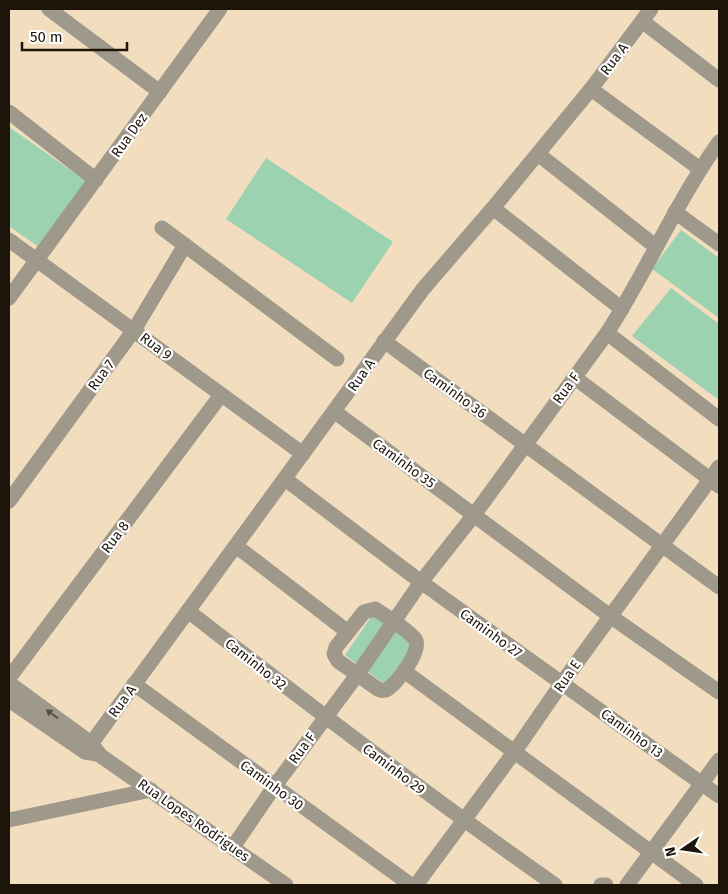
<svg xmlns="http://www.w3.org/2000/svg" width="728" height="894" font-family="'Fira Sans',sans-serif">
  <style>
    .green { fill: #9dd2b1 }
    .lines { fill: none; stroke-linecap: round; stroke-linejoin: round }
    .minor { stroke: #9f998b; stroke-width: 15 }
    .oneway { fill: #585044 }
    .labels { text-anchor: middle; stroke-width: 4.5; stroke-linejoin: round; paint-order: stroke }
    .street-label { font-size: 14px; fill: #1d150a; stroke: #fff }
  </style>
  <rect width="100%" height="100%" fill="#f2ddbe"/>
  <g class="green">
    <path d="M9,127L86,181L40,248L9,226Z"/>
    <path d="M266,158L393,242L352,303L226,219Z"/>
    <path d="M681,230L719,258V318L652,269Z"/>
    <path d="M671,288L719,324V400L632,336Z"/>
    <path d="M374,613L415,645L385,684L345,655Z"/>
  </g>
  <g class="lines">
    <g class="minor">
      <path d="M49,9L160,92"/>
      <path d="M642,21L719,80"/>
      <path d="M591,89L700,169"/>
      <path d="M9,112L96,180"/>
      <path d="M538,154L655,246"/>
      <path d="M493,208L622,309"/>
      <path d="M675,212L719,244"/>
      <path d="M162,228L337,359"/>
      <path d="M9,240L303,454"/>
      <path d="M9,298L220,9"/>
      <path d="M607,333L719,419"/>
      <path d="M384,341L719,587"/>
      <path d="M574,377L719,486"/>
      <path d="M335,412L610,616L719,692"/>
      <path d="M285,479L421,582L719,796"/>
      <path d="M9,501L134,330L185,245"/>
      <path d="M236,546L348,632"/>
      <path d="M375,609C386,616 407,629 415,639C423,650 396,685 386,690C383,691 380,690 378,689L338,661L334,654L336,647L364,612Z"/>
      <path d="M188,611C309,705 430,797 555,885"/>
      <path d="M404,671L696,885"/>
      <path d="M9,678L221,395"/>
      <path d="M9,683L91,743L101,756L286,885"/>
      <path d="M134,684L411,885"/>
      <path d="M9,700L85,752L95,754"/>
      <path d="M85,752L423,289L493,208L591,89L651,9"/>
      <path d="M9,820L151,790"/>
      <path d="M233,847L274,787L357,675L421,582L474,515L607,333C647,271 676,202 719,142"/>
      <path d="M416,885L515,751L562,683L719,467"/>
      <path d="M601,885H606"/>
      <path d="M627,885L719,760"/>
    </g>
  </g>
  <defs><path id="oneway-solid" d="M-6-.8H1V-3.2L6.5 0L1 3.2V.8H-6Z" transform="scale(1.25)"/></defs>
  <use class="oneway" href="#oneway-solid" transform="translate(52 714) rotate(-144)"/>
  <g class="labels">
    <g class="street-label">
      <text transform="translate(614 59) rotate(-53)" y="5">Rua A</text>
      <text transform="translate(129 135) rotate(-54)" y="5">Rua Dez</text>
      <text transform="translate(156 346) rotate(37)" y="5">Rua 9</text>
      <text transform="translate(101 375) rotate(-54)" y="5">Rua 7</text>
      <text transform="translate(361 375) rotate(-55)" y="5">Rua A</text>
      <text transform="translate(566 388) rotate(-54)" y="5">Rua F</text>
      <text transform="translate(455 393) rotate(36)" y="5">Caminho 36</text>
      <text transform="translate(404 463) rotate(36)" y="5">Caminho 35</text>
      <text transform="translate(115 537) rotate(-53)" y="5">Rua 8</text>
      <text transform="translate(491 633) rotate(36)" y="5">Caminho 27</text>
      <text transform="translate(256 664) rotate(38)" y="5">Caminho 32</text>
      <text transform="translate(567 676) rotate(-55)" y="5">Rua E</text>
      <text transform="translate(122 701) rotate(-54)" y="5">Rua A</text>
      <text transform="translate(632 733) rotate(36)" y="5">Caminho 13</text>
      <text transform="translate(302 748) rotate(-54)" y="5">Rua F</text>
      <text transform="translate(394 769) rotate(37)" y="5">Caminho 29</text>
      <text transform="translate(272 785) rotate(36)" y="5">Caminho 30</text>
      <text transform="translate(194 820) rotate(35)" y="5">Rua Lopes Rodrigues</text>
    </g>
  </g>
  <rect width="728" height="894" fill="none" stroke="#1d150a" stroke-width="20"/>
  <g transform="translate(683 849) rotate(257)" stroke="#ffffff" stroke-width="4" paint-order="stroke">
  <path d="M0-4L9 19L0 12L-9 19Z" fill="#1d150a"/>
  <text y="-8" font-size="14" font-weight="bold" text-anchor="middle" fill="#1d150a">N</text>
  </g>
  <path d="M22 42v8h105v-8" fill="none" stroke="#1d150a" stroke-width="2.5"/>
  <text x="30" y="42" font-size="15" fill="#1d150a" stroke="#ffffff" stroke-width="4" paint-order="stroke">50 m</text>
</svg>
